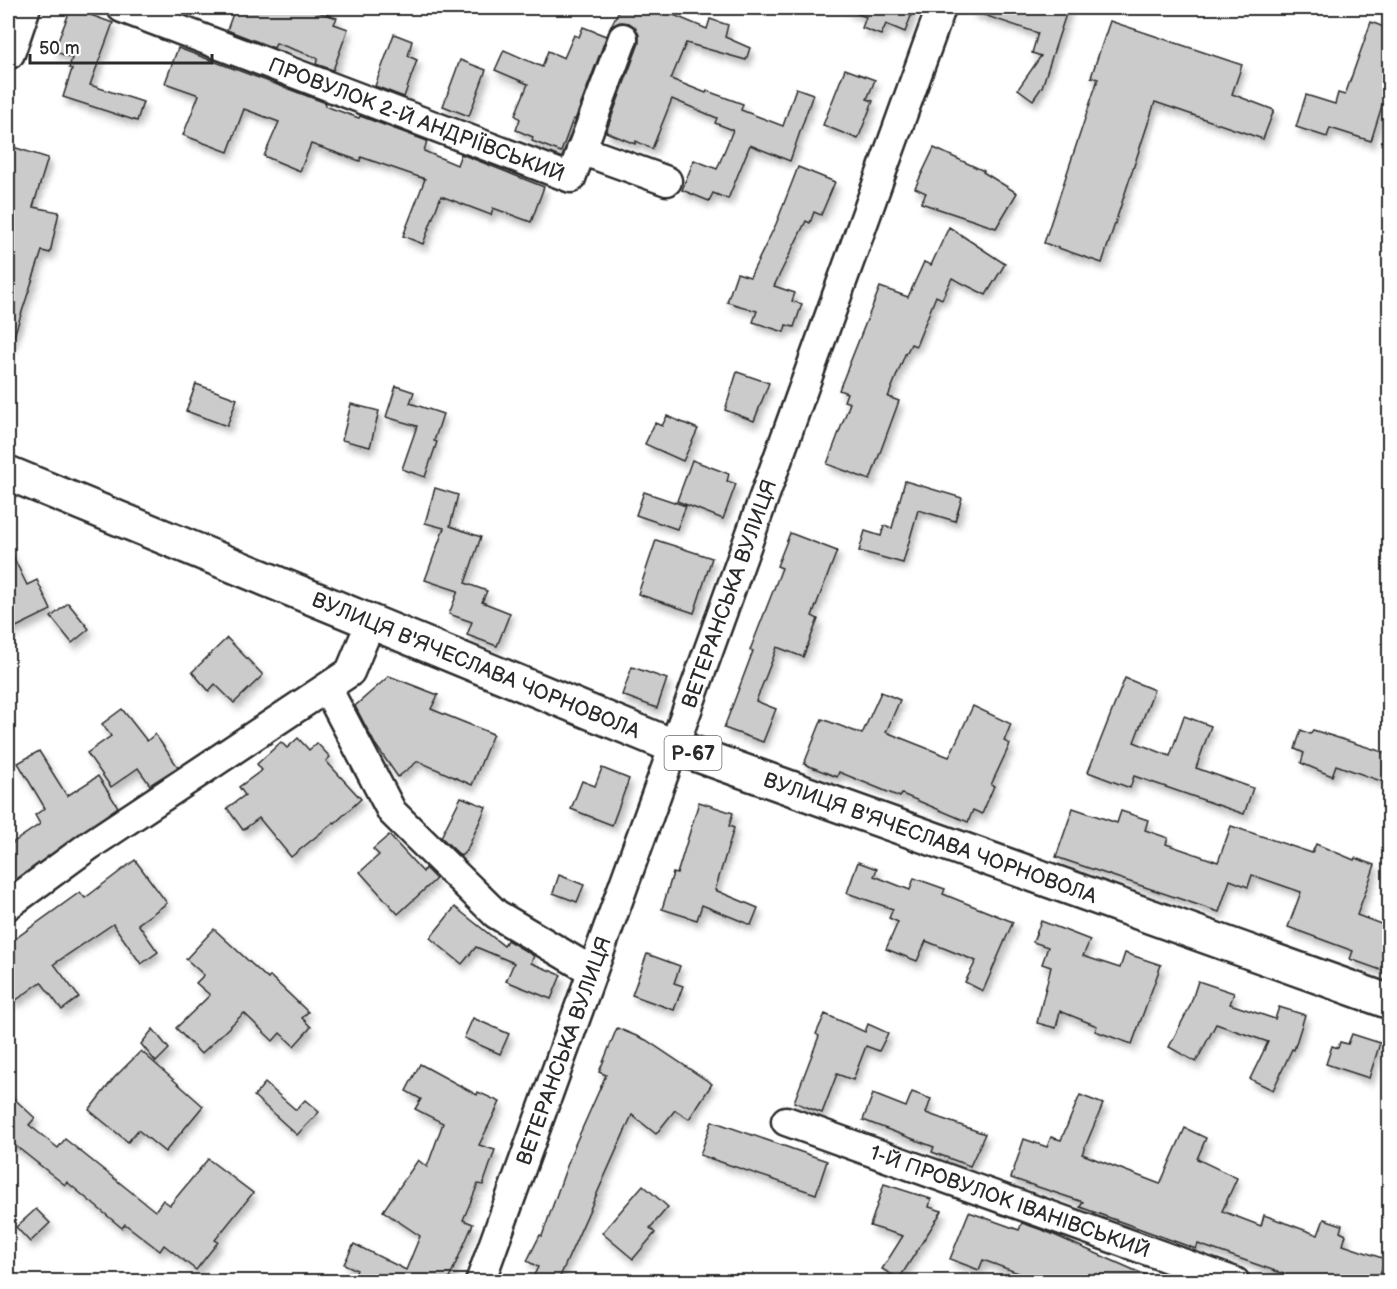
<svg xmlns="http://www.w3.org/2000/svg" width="1397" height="1289" font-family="'Balsamiq Sans',sans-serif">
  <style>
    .building { fill: #cbcbcb; stroke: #2b2b2b; stroke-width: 1.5; filter: url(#shadow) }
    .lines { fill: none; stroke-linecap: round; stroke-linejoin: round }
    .street-casing { stroke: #2b2b2b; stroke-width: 33 }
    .primary-casing { stroke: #2b2b2b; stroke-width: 38 }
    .street { stroke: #fff; stroke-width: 28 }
    .primary { stroke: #fff; stroke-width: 33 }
    .labels { text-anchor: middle; stroke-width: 4.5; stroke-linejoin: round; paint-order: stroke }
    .shield { fill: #fff; stroke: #6b6b6b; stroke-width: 1.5 }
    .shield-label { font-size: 20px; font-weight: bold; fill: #2b2b2b }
    .street-label { font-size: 21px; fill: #2b2b2b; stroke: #fff }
  </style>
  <defs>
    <filter id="shadow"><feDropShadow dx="3.5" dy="6" stdDeviation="3" flood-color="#0004"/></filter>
  </defs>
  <rect width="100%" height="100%" fill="#fff"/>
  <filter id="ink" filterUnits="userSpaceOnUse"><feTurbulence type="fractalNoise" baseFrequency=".0167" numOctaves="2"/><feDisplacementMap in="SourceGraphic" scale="12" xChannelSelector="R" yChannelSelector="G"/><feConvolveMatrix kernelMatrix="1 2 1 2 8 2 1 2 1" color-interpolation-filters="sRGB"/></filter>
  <g filter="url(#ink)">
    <g class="building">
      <path d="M71,8L113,23L90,85L143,102L137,121L63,97L72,69L69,68L72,58L54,51Z"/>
      <path d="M235,8H306L337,18L334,24L348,29L333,70L316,64L318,58L276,43L274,48L227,30Z"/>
      <path d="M620,8H657L707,29L710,19L728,25L725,37L750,48L746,60L686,43L671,79L706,93L707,91L743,104L741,110L783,126L796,88L813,94L790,161L750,145L728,199L713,193L709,201L682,190L694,160L717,169L733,130L715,123L717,118L672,99L652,149L636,141L635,144L606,132L639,43V35L635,27L629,23L620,22L613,25L609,30Z"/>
      <path d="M846,8H914L905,32L886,24L881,35L862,28L866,17L846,9Z"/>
      <path d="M973,8H1068L1042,87L1033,100L1018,89L1041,56L1032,53L1038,33L972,11Z"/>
      <path d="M1110,21L1242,65L1232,94L1274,110L1263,139L1155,102L1102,263L1044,243L1098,79L1091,77Z"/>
      <path d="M1371,22L1389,29V83L1371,141L1330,128L1327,137L1296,127L1306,95L1335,104L1338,93L1345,95Z"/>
      <path d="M583,27L606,36L607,35L575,120L573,119L561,152L532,141L533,137L516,130L520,119L515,115L528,84L495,70L504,50L542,67L548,51L564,58L574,35L579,37Z"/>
      <path d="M394,34L412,41L408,56L417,60L404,97L375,86Z"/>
      <path d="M178,48L326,103L325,106L359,118L360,116L427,141L424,151L457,165L461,154L544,187L531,222L493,208L491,215L441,196L423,244L403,236L425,179L361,157L360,161L311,144L300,171L264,156L279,122L244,109L228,152L183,135L199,95L165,83Z"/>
      <path d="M460,60L486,70L469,116L443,106Z"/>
      <path d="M845,69L875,80L867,99L873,101L858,139L823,125Z"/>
      <path d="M13,147L48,158L33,207L59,212L50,253L42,251L11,345L8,344V163Z"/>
      <path d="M934,148L984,171L983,172L1017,193L996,228L921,203L926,193L915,188Z"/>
      <path d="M798,167L835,182L821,215L814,212L810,223L806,221L774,286L795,293L792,301L802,304L794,327L786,325L784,332L753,322L757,311L727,302L737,273L750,277L776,224Z"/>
      <path d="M949,227L1005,264L986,295L952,278L942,299L936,296L916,346L911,344L907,352H906L888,397L899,401L870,480L827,464L850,403L844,401L847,393L839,390L880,287L908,297L924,262L931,265Z"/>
      <path d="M737,372L769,383L754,421L725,410Z"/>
      <path d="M196,384L237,399L227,426L186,411Z"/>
      <path d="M396,386L414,392L410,403L443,414L434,441L437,442L425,477L402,469L417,426L386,417Z"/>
      <path d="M351,404L379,411L370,447L342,440Z"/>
      <path d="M667,416L698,429L683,461L645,444L655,423L662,426Z"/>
      <path d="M692,460L729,474L727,481L736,484L723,519L677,501Z"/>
      <path d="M905,481L962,498L955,521L918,510L903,563L859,551L865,531L881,536L884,526L892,528Z"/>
      <path d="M435,488L458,495L450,526L481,537L465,583L487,591L482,602L510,613L497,646L467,635L472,622L449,614L458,591L425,580L444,528L425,523Z"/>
      <path d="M644,492L686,506L677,529L636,515Z"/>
      <path d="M790,533L837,551L812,616L818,619L803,657L777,647L773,658L756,701L776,709L763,742L724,728L753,651L750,650L782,568L777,566Z"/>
      <path d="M656,540L712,558L694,613L638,594Z"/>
      <path d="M8,546L27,585L37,580L51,610L8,631Z"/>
      <path d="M68,603L89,629L72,643L51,617Z"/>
      <path d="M227,638L263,675L234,703L215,684L209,691L192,672Z"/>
      <path d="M632,667L667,679L657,708L622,695Z"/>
      <path d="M389,676L438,695L431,709L493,734L472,785L418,761L398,777L375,744L355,706Z"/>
      <path d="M1125,678L1154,690L1134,742L1170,756L1184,716L1211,726L1196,768L1253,788L1244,814L1134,776L1130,788L1088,772Z"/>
      <path d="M881,692L900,700L886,732L949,757L973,706L1011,724L1004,741L1010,744L991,785L994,786L982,814L973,810L968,822L902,794L900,797L839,772L837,777L804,764L822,719L862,734Z"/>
      <path d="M122,709L147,741L155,734L178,767L150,785L138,768L111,787L87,753L111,736L102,724Z"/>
      <path d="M1301,730L1310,734L1313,730L1389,754V784L1336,765L1332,776L1301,763L1304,753L1295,749Z"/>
      <path d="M298,738L309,750L317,743L330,757L326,761L361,799L335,823L334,822L291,857L259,818L243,830L227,808L245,795L239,787L262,770L257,764L281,742L287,748Z"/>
      <path d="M39,751L67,796L98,776L118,807L8,885V846L40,824L35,815L45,808L18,763Z"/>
      <path d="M602,768L629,779L612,825L571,809L582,781L595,786Z"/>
      <path d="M461,797L486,807L467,850L461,856L441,837Z"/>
      <path d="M699,802L733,813L729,826L734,828L715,890L758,908L751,925L702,905L697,920L662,909L673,873L677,874Z"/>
      <path d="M1073,808L1117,823L1121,811L1148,820L1145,830L1168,838L1166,844L1218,862L1231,826L1312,853L1316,844L1354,860L1355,858L1375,865L1357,915L1389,927V973L1350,959L1353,951L1288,927L1301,892L1252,875L1248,887L1230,880L1219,912L1056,857Z"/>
      <path d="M389,835L423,872L425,868L436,879L398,914L360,872L379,855L373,849Z"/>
      <path d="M135,860L167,903L138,924L158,952L141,964L113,924L54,964L79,997L62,1010L41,982L15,1001L8,991V944L80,892L85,898Z"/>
      <path d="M858,862L877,869L874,876L910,890L914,878L945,889L943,894L1013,922L983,991L965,982L976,961L926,941L917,961L886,949L898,922L889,918L893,909L847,893Z"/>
      <path d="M559,875L584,885L577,902L553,893Z"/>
      <path d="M455,907L504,946L507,940L534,956L531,963L561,975L551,999L506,981L514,963L476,947L462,964L430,938Z"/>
      <path d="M1041,921L1090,940L1083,956L1120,968L1125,953L1161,965L1132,1044L1095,1031L1097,1026L1060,1011L1056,1028L1037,1023L1051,967L1042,964L1048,947L1033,942Z"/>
      <path d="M214,929L268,979L270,976L308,1012L302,1018L311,1027L294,1046L280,1033L273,1041L244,1013L201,1054L176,1028L210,995L196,983L204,975L186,959Z"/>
      <path d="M647,954L680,966L674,983L683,986L674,1010L632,995Z"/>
      <path d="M1198,981L1234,993L1230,1004L1275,1019L1279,1007L1305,1015L1294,1050L1292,1049L1273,1090L1250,1079L1268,1042L1216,1024L1196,1062L1169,1047L1190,1006Z"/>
      <path d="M825,1014L865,1032L868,1024L888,1033L879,1051L866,1046L853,1080L837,1074L822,1113L794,1102L819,1036L816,1034Z"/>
      <path d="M473,1018L509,1034L500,1054L464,1038Z"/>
      <path d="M617,1028L646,1040L712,1084L689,1119L675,1110L656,1134L632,1115L558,1281H531L538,1267L527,1261L540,1235L542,1236L573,1149L606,1075L599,1072Z"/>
      <path d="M153,1029L169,1049L156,1062L141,1044Z"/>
      <path d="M1352,1034L1380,1043L1369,1078L1326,1064L1332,1046L1338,1048L1340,1042L1348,1044Z"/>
      <path d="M141,1051L203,1106L165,1152L138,1130L128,1142L89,1110L114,1078Z"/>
      <path d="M420,1064L477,1095L478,1092L500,1102L479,1145L495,1150L483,1185L478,1184L463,1220L473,1224L448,1281H351L357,1270L344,1264L354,1244L406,1270L420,1236L383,1211L418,1160L427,1167L443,1123L415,1109L421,1099L406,1091Z"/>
      <path d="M265,1083L296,1110L305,1100L319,1112L297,1135L254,1096Z"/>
      <path d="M912,1092L931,1099L926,1113L985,1134L970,1166L932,1152L934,1147L863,1120L873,1094L906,1107Z"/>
      <path d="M8,1093L35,1118L29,1125L58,1148L65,1139L155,1211L163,1200L170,1205L208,1159L253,1193L215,1240L218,1242L196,1270L164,1245L160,1251L125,1224L122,1228L67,1182L65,1185L12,1143L8,1148Z"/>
      <path d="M1080,1095L1103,1104L1082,1154L1160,1184L1185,1128L1206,1138L1197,1159L1237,1178L1222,1211L1261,1226L1264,1215L1318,1235L1324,1219L1342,1225L1340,1232L1346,1235L1343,1245L1385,1259L1378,1281H1282L1284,1274L1198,1244L1196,1249L1080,1207L1083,1202L1011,1178L1024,1139L1047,1147L1051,1137L1061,1140Z"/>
      <path d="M712,1121L827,1161L816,1194L700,1155Z"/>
      <path d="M884,1184L931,1199L929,1207L942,1211L899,1279L882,1269L903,1236L870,1226Z"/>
      <path d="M643,1185L668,1207L650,1228L655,1233L633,1259L602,1233Z"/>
      <path d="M36,1209L50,1223L30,1242L16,1227Z"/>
      <path d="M969,1212L1019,1230L1022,1223L1045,1231L1159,1281H1040L983,1260L979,1270L950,1259Z"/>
    </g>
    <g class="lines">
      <g class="street-casing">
        <g id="street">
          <path id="s1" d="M122,8L571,178L623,38"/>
          <path d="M581,150L667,181"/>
          <path d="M327,688L392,812L496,914L592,971"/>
          <path d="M8,905L90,845L350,672L370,624"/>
          <path id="s2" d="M786,1121L1235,1282"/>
          <path id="s3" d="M480,1282L941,8"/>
        </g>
      </g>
      <g class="primary-casing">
        <g id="primary">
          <path d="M8,52L23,8"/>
          <path id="s4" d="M8,473L673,746L1390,1002"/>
        </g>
      </g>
      <use href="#street" class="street"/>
      <use href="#primary" class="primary"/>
    </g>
  </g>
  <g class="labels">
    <rect class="shield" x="664.5" y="736" width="57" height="34" rx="4.5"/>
    <g class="shield-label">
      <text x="693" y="760">Р-67</text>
    </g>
    <g class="street-label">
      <text dy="7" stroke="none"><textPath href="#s1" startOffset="315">ПРОВУЛОК 2-Й АНДРІЇВСЬКИЙ</textPath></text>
      <text dy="7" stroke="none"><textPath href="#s3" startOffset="732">ВЕТЕРАНСЬКА ВУЛИЦЯ</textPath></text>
      <text dy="7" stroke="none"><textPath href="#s4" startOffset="506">ВУЛИЦЯ В'ЯЧЕСЛАВА ЧОРНОВОЛА</textPath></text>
      <text dy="7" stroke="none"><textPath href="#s4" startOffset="992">ВУЛИЦЯ В'ЯЧЕСЛАВА ЧОРНОВОЛА</textPath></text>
      <text dy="7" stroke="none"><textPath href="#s3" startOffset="246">ВЕТЕРАНСЬКА ВУЛИЦЯ</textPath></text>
      <text dy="7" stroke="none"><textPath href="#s2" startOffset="238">1-Й ПРОВУЛОК ІВАНІВСЬКИЙ</textPath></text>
    </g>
  </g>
  <rect width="1397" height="1289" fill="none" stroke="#fff" stroke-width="30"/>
  <rect x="15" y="15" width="1367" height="1259" fill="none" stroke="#2b2b2b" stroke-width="2" filter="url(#ink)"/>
  <path d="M30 54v9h182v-9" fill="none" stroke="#2b2b2b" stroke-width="3"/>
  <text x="39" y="54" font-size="18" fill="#2b2b2b" stroke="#ffffff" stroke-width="4.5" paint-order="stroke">50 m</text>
</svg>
